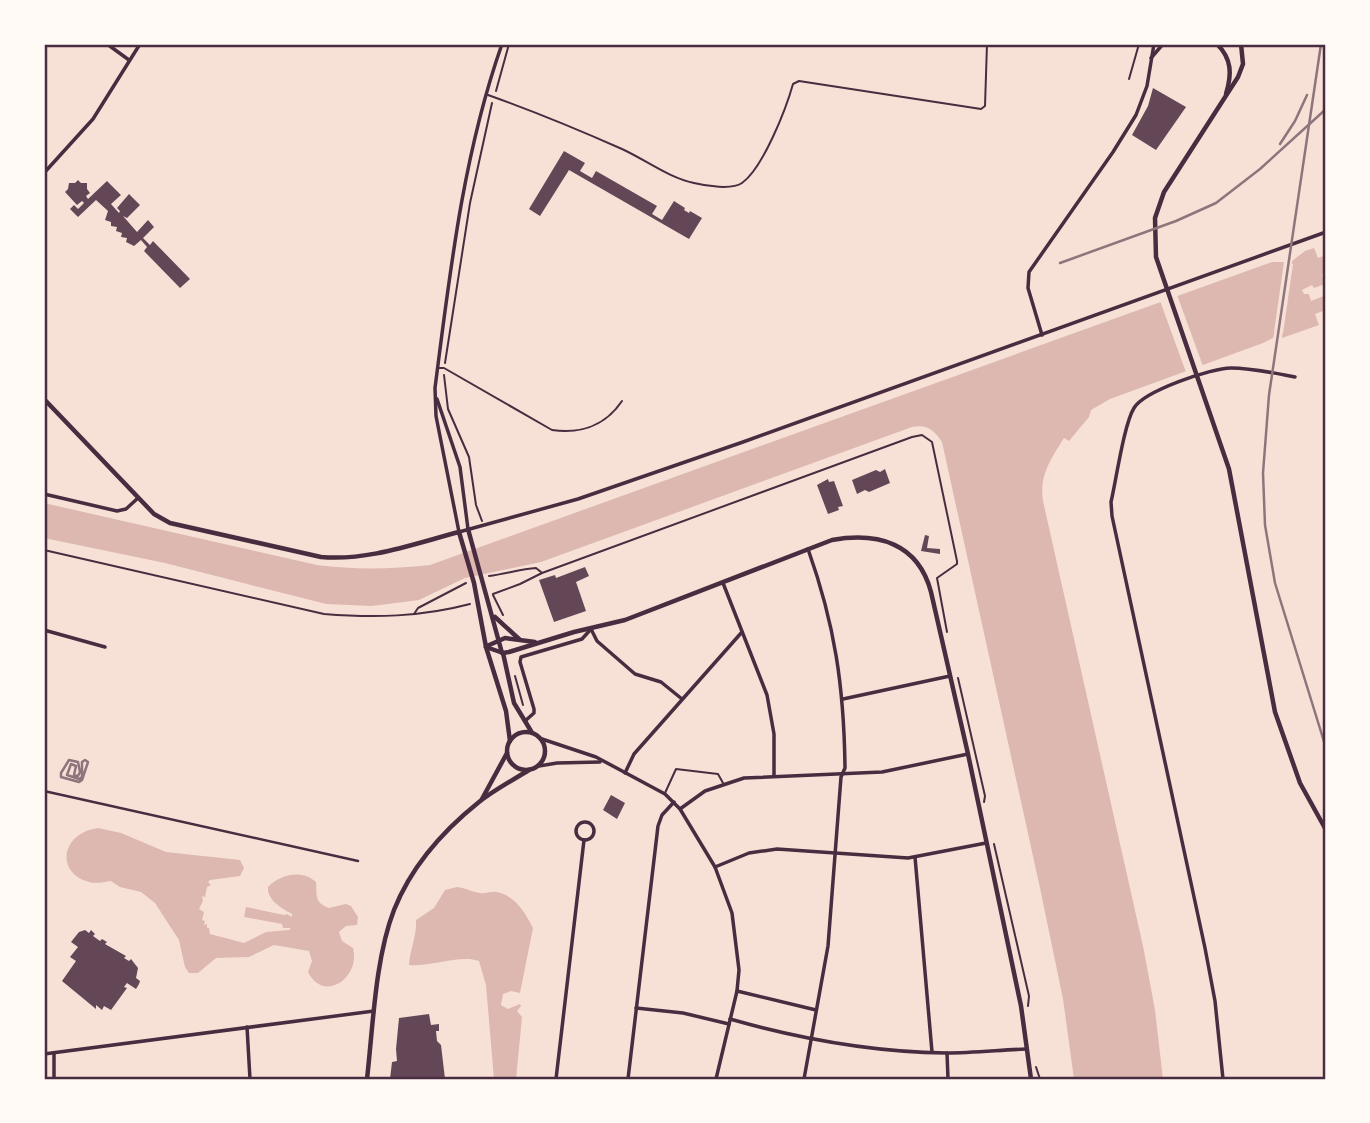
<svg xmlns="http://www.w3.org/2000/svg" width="1370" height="1123" font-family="'DejaVu Sans',sans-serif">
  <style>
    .water { fill: #dcb8b0 }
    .pier { fill: #f7e1d7 }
    .building { fill: #644757 }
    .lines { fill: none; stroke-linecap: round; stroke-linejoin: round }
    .path { stroke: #4a2c40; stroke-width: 2 }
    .service { stroke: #4a2c40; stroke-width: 2 }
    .pedestrian { stroke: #4a2c40; stroke-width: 2.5 }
    .minor { stroke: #4a2c40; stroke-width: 3.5 }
    .tertiary { stroke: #4a2c40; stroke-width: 4.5 }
    .secondary { stroke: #4a2c40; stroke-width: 4.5 }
    .rail { stroke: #8f747c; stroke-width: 2.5 }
    .neatline { fill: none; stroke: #4a2c40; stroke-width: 2.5 }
  </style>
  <rect width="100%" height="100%" fill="#f7e1d7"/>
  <g class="water">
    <path d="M1314,248L1318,258L1326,255V273L1322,274L1325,284L1314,288L1312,285L1302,290L1304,294H1309L1311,301L1326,295V310L1315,314L1319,325L1282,338L1283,328L1275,330L1273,338L1263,343L1110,399L1091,410L1089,417L1069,441L1064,438C1051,459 1039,475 1043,501L1143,946L1155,1010L1163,1079H1074L1063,999L1040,888L942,442C934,429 926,424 912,427L541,562L465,578L419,600L372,606L326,604L165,563L44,538V503L317,565C356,570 391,569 430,565L1272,262H1284V267L1292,265V261L1305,251Z"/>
    <path d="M98,828L121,833L166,852L240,860L244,868L240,876L210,880L208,882L211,885L207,887L205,897L202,896L203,901L199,909L204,912L202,920L205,921L204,925L207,924V928H209L210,934L244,943L266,932L289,930L291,928H283L282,924L244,917L246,907L284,915L287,914L292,917V914C281,908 267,900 268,887C280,874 302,869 316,882C317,894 314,903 329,908L346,904L351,906L358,917L357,925L346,926L339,932L342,941L353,948C361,977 324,1004 308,972L312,961L309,951L274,945L249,957L216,958L198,973H189L185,967L179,940L155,903L141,892L120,887L111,881C104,882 96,884 89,882C55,873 61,833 98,828Z"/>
    <path d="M457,887C466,888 472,892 480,893C485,894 491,891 497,892C516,896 525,913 533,928L520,993L511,991L503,994L501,1005L508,1009L520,1004L521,1006L517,1011L522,1017L516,1079H494L486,985L479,961C461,954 430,967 409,965C410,949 417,936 416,920L434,908L445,890Z"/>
  </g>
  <g class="pier">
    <path d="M1284,262L1293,264L1283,333L1274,332Z"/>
    <path d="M1176,292L1204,369L1187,375L1159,298Z"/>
  </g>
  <g class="building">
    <path d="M1153,88L1186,107L1156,150L1132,135L1148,106Z"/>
    <path d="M564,151L585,163L580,171L592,178L596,171L657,206L652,214L662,220L674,201L685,208L684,210L689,213L690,211L702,218L689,239L569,170L540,216L529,209Z"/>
    <path d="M78,180L81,183H87V189L90,193L86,196L88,199L107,181L121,195L111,204L119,213L120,211L117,208L129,194L140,205L127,218L123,216L137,232L148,220L154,227L143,238L150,245L153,241L190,279L180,288L144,251L147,247L141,240L134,246L126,242L127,238L121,237L122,233L116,231L117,227L111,226V222L105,220L108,211L96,200L78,217L70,209L74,205L78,209L84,203L82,201L77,205L65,192L68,189L69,183H75Z"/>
    <path d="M885,469L890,483L869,492L865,490L857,494L852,480L876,470L880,472Z"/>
    <path d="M828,479L829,482L834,481L843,506L838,507L839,510L828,514L817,485Z"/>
    <path d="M925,535L929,536L927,548L940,549V554L921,551Z"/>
    <path d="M585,567L589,576L576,582L586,611L554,622L539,580L555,575L556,578Z"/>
    <path d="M611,795L625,803L617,819L603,810Z"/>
    <path d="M85,930L89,933L91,930L95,934L93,936L100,941L102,939L107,942L105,944L126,956L124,958L129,961L131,959L138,968L136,978L140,981L139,984L136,989L127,983L124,987L127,988L111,1010L104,1006L102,1010L96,1005V1009L62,981L76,961L70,957L78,947L71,942L79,932Z"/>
    <path d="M429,1014L431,1025L439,1024V1031H436L437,1041L441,1045L445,1079H390L392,1062L397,1061L396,1049L399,1018Z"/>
  </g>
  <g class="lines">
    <g class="path">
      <path d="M1129,79L1139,44"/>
      <path d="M496,91L509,44"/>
      <path d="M445,363L470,203L492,103"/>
      <path d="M444,375L448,409L469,457L476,505L482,521"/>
      <path d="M44,550L324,614C374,618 421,617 470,604"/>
      <path d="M489,576C505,574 521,569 536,568L541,572"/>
      <path d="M493,594L520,584L542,573L912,437L922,435L932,442L957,561V564L937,578L947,632"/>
      <path d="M493,595L503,615"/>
      <path d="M414,614L418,608L466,583"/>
      <path d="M515,676L523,705"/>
      <path d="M958,678L985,796L984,802"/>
      <path d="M994,844L1029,996L1028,1006"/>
      <path d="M1036,1067L1040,1079"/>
    </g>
    <g class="service">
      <path d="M488,95C533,111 579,130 622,149C646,160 669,178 694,183C706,186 732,190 742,183C763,168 786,109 793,84L799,81L981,109L985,106L987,44"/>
      <path d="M438,368H444L552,430C582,434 605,426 622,401"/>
      <path d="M665,793L676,769L718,774L723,783"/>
    </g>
    <path class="pedestrian" d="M44,791L358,861"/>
    <g class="minor">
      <path d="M107,44L129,60"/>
      <path d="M502,44C463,155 450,272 435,388L436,416L459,532L578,499L743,442L1326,232"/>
      <path d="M1268,44L1271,45"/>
      <path d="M1151,58L1163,44"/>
      <path d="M44,173L93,119L140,44"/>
      <path d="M1042,335L1028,288L1029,272L1113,152L1136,115L1147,86L1154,44"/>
      <path d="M437,399L460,467L468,529"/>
      <path d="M44,494L117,511L126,509L138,498"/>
      <path d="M723,583L767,695L774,734V775"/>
      <path d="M44,630L105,647"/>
      <path d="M843,699L950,676"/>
      <path d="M525,721L534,713V709L520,662L521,657L582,639L591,629L597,641L635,674L661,682L682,699"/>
      <path d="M542,739L596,757L665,794L680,809L715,867L732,913L739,970L737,991L716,1079"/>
      <path d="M539,766L557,763L600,762"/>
      <path d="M625,773L634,754L742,632"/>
      <path d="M680,809L705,791L744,778L882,772L968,754"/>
      <circle cx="585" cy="831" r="9"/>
      <path d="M915,857L932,1052"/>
      <path d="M715,867L749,853L777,849L908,858L986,843"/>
      <path d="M737,991L816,1010"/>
      <path d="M636,1008L683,1013L729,1024"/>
      <path d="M730,1019C800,1039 874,1052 946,1053C973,1053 1000,1050 1026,1049"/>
      <path d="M247,1027L250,1079"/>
      <path d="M947,1053L948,1079"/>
      <path d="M44,1054L374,1011"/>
      <path d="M54,1079V1053"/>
      <path d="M556,1079L584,840"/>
      <path d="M628,1079L658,826L662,815L674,802"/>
      <path d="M804,1079L828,946L841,777L845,768C844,687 835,625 808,549"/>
      <path d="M1223,1079L1215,1001L1205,948L1112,516L1111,502C1116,481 1124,424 1134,408C1144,391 1211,368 1231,368C1252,368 1274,373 1295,377"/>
    </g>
    <g class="tertiary">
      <path d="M486,647L506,711L510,741"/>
      <path d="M503,653L514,703L531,731"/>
      <circle cx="526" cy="751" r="19"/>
      <path d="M482,799L507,753"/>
      <path d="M367,1079C373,1027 375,959 394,910C411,867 444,830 479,802C494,790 513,780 529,770"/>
    </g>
    <g class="secondary">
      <path d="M1217,44C1232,59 1232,74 1226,94"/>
      <path d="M1241,44L1243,64L1238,77L1164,192L1155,218L1156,257L1229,469L1275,712L1300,783L1326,830"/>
      <path d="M44,399L154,514L170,523L321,557C368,561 413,544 459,532L474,583L486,647"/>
      <path d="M468,529L502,653"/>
      <path d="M495,617L519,639"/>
      <path d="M487,646L505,638L535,642"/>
      <path d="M486,647L503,653L509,652L574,632L625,620L832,540C878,532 918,543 931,592L968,754L1021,1006L1031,1079"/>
    </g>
    <g class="rail">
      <path d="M1321,44L1269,395L1263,473L1265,525L1275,583L1326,748"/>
      <path d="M1280,144L1295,121L1307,95"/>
      <path d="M1060,263L1176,221L1216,203L1260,169L1326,109"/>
      <path d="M69,760L78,762L80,772L78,776L74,775L76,766L71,764L67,775L79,779L82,777V762L85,760L88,762L82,780L79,782L61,777V773Z"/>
    </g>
  </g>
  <rect width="1370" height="1123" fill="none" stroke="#fffaf5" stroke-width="91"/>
  <rect x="46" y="46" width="1278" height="1032" class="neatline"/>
</svg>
